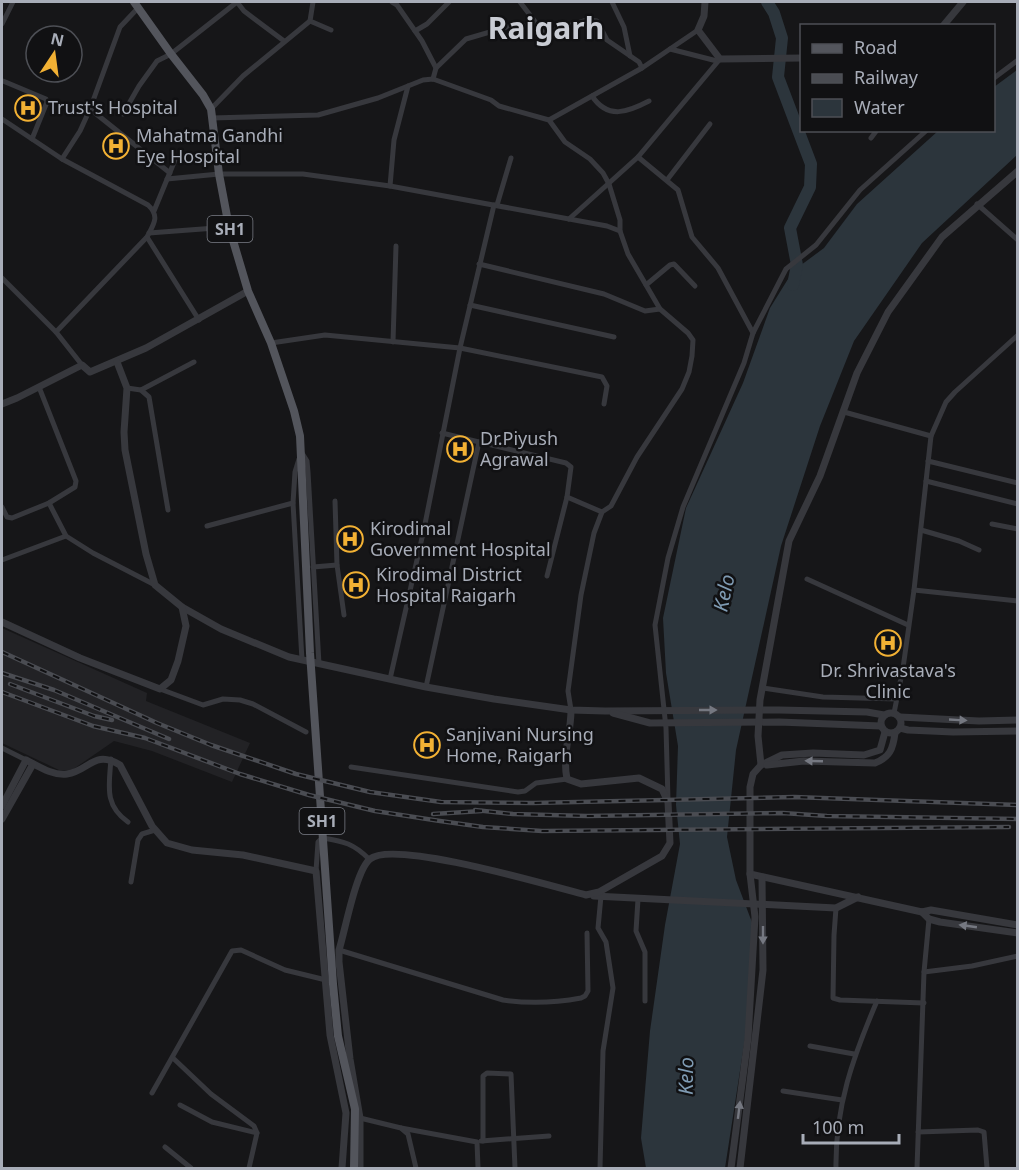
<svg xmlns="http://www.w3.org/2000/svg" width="1019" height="1170" font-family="'Noto Sans',sans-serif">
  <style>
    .built { fill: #222225 }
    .water { fill: #2c353c }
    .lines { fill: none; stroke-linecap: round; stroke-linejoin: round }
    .river { stroke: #2c353c; stroke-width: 12 }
    .minor { stroke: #37383d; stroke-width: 5 }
    .tertiary { stroke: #37383d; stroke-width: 7 }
    .primary { stroke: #53555c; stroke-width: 8 }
    .rail-casing { stroke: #4a4c52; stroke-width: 4.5 }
    .rail { stroke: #111113; stroke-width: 2; stroke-dasharray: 7; stroke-linecap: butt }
    .oneway { fill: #757881 }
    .labels { text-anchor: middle; stroke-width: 5; stroke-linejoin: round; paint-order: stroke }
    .shield { fill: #111113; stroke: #7b7e86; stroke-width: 1.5 }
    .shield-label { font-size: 16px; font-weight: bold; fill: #a8adb8 }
    .poi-label { font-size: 18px; fill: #a8adb8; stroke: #111113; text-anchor: start }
    .water-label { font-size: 20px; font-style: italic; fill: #7f9bb3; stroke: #111113 }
    .town-label { font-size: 30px; font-weight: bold; fill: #c9ccd4; stroke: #111113 }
  </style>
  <rect width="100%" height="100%" fill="#161618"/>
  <path class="built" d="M2,628L147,693L146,701L250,743L232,782L152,751L114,741L72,770H59L2,743Z"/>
  <path class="water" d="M1017,70V155L922,243L854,341L820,426L781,546L736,750L727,837L736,880L753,925L750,1006L725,1168H646L641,1138L650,1031L665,925L680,844L676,805L678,746L666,673L663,618L686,508L743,383L770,308L793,271L824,248L857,204L938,131L994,130V87Z"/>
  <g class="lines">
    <path class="river" d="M767,2L774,13L782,38L778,77L811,164L810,187L790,228L797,265L793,285"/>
    <g class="minor">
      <path d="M237,2L244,11L284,41"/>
      <path d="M313,2L310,21L331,30"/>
      <path d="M392,2L397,5L422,41L436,68L433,79"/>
      <path d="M520,2L543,32L547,33L587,20L597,21L607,40L639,62L642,68"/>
      <path d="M612,2L624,27L630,56"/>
      <path d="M2,24L13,2"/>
      <path d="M415,31L427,24L449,2"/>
      <path d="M670,49L717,61"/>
      <path d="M436,68L466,39L514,25L537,27"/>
      <path d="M994,78L1018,60"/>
      <path d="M3,81L46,99L47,102L32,139"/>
      <path d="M592,96C608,120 628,112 649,101"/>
      <path d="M90,109L170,173"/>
      <path d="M211,109L243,76L310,21"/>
      <path d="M123,114L139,86L157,61L171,54L237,2"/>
      <path d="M212,118L318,115L378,98L423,80L433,79L491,100L499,106L549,120L565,142L590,159L603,173L609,184L620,220V231"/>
      <path d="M2,119L62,159L148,205C160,216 154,224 147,237L56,332"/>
      <path d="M549,120L642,68L698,30"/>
      <path d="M871,138L877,130"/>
      <path d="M638,157L678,190L692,237L718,268L753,333"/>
      <path d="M62,159L80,131L90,109L120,27L138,8"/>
      <path d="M167,179L219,174H303L390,186L607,226L620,231L628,254L660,309L688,333L693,340L692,356L689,372L682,389L637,457L611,506L602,512L594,533L581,595L568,691L571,710"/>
      <path d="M667,180L710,124"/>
      <path d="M390,186L394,140L408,86"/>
      <path d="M977,204L1018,240"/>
      <path d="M497,205L511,158"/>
      <path d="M154,211L175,160"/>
      <path d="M569,219L638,157L720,59"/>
      <path d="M149,233L229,227"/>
      <path d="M147,237L199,320"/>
      <path d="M479,264L604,294L645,311L660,309"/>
      <path d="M2,278L56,332L82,365"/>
      <path d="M646,285L670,265L674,264L695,286"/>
      <path d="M470,305L614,337"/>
      <path d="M393,342L396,246"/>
      <path d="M271,343L325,335L460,348L602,377L607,386L604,404"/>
      <path d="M127,388L141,390L149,397L168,510"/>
      <path d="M141,390L194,362"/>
      <path d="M844,412L931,436"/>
      <path d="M442,433L566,463L571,467L567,497L547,576"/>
      <path d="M302,453L307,461L308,472L319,664"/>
      <path d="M928,461L1018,483"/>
      <path d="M926,481L1018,504"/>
      <path d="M567,497L602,512"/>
      <path d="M335,501L337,565L344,615"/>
      <path d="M49,503L66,536L93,553L155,585"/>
      <path d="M293,503L302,660"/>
      <path d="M2,507L7,517L12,518L49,503L75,487L76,481L39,387"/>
      <path d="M992,524L1018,529"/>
      <path d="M207,526L293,503L295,472L299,459"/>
      <path d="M921,530L959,541L979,550"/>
      <path d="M2,560L66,536"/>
      <path d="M313,567L337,565"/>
      <path d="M807,579L908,625"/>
      <path d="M914,590L1018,601"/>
      <path d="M390,679L424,529L460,348L494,205"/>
      <path d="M426,687L479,442"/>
      <path d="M763,688L823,697L897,699"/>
      <path d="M160,689L203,705L223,699L240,700L253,704L306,732"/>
      <path d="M894,713L903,668L914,590L931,436L946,402L955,392L1018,335"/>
      <path d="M2,748L26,760"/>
      <path d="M111,759C109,786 104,805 128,822"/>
      <path d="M351,767L518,792L525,791L536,783L567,779"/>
      <path d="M668,800L666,728L655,625L668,558L683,507L744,363L753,333L786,269L816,245L860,190L927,130"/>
      <path d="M316,871L318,842L322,838C344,841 354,844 369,859"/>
      <path d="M131,882L138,840L142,834L155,830"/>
      <path d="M638,899L636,931L645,952V1001"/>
      <path d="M836,908L834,935L833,998L840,1000L924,1003"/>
      <path d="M339,950L503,1000C530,1004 554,1003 581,998L585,996L588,991L587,933"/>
      <path d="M924,972L972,966L1018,956"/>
      <path d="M810,1046L854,1054"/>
      <path d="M173,1058L211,1094L254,1126L257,1133L249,1168"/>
      <path d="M783,1091L842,1100"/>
      <path d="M152,1093L232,951L241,950L285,970L326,980"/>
      <path d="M180,1105L212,1122L257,1133"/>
      <path d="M360,1118L401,1128L408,1134L416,1168"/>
      <path d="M401,1128L477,1142L478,1168"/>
      <path d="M918,1132L978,1130L984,1132L987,1168"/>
      <path d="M481,1141L549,1136"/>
      <path d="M483,1141V1076L487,1073L511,1074L515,1168"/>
      <path d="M165,1147L191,1168"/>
      <path d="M600,1168L603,1051L613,988L606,942L598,928L601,896"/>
      <path d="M836,1168C835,1107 853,1057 877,1001"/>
      <path d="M917,1168L924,972L929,919"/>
    </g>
    <g class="tertiary">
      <path d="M705,2L704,16L698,30L720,59L802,58"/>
      <path d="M943,26L963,2"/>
      <path d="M2,404L17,398L82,365L90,372L146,348L248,291"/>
      <path d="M182,607L221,629L289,657L426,687L494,699L571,710L605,711L779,710L867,712L884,715"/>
      <path d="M2,622L80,658L160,689L171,680L178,661L186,626L182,607L155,585L146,554L125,450L124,432L127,388L117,362"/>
      <circle cx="891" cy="723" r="10"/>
      <path d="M613,713L650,723L779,722L881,726"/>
      <path d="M900,717L979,721L1018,720"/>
      <path d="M900,728L908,730L953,732L1018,731"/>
      <path d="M885,732L880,750L864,755L813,753L782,755L761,765L753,774L750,787V874L922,912L931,910L1018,925"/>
      <path d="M761,765L758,736L760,700L789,541L820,476L857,373L888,312L942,237L1018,171"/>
      <path d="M767,765L804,761L875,763C890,757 893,749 895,733"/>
      <path d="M2,806L26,760C38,766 53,776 67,774C89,771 94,749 120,765L152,826L167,843L192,850L243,855L316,871L330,1035L346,1113L342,1168"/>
      <path d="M2,819L33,764"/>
      <path d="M594,896L836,908L858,897"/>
      <path d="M922,912L929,919L940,922L1018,933"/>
      <path d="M360,1168V1118L350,1059L339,962V950C345,931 356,870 370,859C393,839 551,886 586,895L599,892L662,856L670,843L668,802L662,789L639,778L581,784L567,779C562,753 571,735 571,710"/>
      <path d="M731,1168L748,1038L755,917L750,874"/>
      <path d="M740,1168L763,970L762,877"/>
    </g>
    <path class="primary" d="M134,2L171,54L203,95L211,109L219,174L229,227L248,291L271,343L294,411L300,436L310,653L333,984L338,1036L355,1109L354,1168"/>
    <g class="rail-casing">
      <g id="rail">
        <path d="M2,652L157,723L211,745L296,774L370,792L441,802L533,803L794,797L1018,805"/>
        <path d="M2,673L54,690L169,739"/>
        <path d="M10,684L94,716L112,720"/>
        <path d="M2,692L93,726L145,738L240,774L309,795L375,811L440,821L483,827L542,831L1009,827"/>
        <path d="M475,810L513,814L587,816L783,813L827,816L1018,819"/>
        <path d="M433,814L482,811"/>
      </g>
    </g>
    <use href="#rail" class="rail"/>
  </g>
  <defs><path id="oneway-solid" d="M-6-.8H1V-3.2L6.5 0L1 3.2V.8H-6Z" transform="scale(1.5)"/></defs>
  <g class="oneway">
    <use href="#oneway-solid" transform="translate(708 710)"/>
    <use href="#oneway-solid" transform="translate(958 720) rotate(3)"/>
    <use href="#oneway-solid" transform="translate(814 761) rotate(-178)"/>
    <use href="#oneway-solid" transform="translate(968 926) rotate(-172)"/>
    <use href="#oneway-solid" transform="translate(763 935) rotate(90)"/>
    <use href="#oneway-solid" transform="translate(739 1110) rotate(-83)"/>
  </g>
  <defs>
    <g id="hospital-ring" transform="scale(1.35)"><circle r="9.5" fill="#111113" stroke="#f2b134" stroke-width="1.5"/><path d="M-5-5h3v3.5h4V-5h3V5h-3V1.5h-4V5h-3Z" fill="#f2b134"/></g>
  </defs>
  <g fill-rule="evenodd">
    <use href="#hospital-ring" x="28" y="108"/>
    <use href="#hospital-ring" x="116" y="146"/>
    <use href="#hospital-ring" x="460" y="449"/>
    <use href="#hospital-ring" x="350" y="539"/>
    <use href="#hospital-ring" x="356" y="585"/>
    <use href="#hospital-ring" x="888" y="643"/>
    <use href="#hospital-ring" x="427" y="745"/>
  </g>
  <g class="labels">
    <g class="shield">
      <rect x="207.5" y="216" width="45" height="26" rx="4.5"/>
      <rect x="299.5" y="808" width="45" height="26" rx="4.5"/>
    </g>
    <g class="shield-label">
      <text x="230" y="235">SH1</text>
      <text x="322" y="827">SH1</text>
    </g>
    <g class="poi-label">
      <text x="48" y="114">Trust's Hospital</text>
      <text x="136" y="142">Mahatma Gandhi<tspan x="136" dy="21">Eye Hospital</tspan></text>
      <text x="480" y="445">Dr.Piyush<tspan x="480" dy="21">Agrawal</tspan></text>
      <text x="370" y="535">Kirodimal<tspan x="370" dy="21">Government Hospital</tspan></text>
      <text x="376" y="581">Kirodimal District<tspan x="376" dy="21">Hospital Raigarh</tspan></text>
      <text x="888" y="677" text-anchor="middle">Dr. Shrivastava's<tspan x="888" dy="21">Clinic</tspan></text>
      <text x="446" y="741">Sanjivani Nursing<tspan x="446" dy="21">Home, Raigarh</tspan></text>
    </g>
    <g class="water-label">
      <text transform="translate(724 593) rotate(-78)" y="7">Kelo</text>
      <text transform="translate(686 1076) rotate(-89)" y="7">Kelo</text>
    </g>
    <g class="town-label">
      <text x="546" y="39">Raigarh</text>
    </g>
  </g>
  <rect width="1019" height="1170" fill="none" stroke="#a8adb8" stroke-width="6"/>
  <rect x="800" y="24" width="195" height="108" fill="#111113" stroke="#4d4f55" stroke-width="1.5"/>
  <rect x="812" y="44" width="30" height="9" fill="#53555c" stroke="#4d4f55" stroke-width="1.5"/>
  <text x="854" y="54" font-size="18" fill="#a8adb8">Road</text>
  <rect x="812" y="74" width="30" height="9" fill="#4a4c52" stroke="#4d4f55" stroke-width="1.5"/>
  <text x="854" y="84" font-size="18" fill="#a8adb8">Railway</text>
  <rect x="812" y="99" width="30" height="18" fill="#2c353c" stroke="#4d4f55" stroke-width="1.5"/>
  <text x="854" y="114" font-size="18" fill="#a8adb8">Water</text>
  <g transform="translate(54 54) rotate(13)"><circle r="28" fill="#111113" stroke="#4d4f55" stroke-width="1.5"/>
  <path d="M0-4.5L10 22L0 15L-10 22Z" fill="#f2b134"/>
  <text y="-9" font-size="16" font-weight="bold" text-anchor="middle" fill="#a8adb8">N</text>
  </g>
  <path d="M803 1134v9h96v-9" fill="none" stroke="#a8adb8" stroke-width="3"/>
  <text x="812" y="1134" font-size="18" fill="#a8adb8" stroke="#111113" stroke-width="4.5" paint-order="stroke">100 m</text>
</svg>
